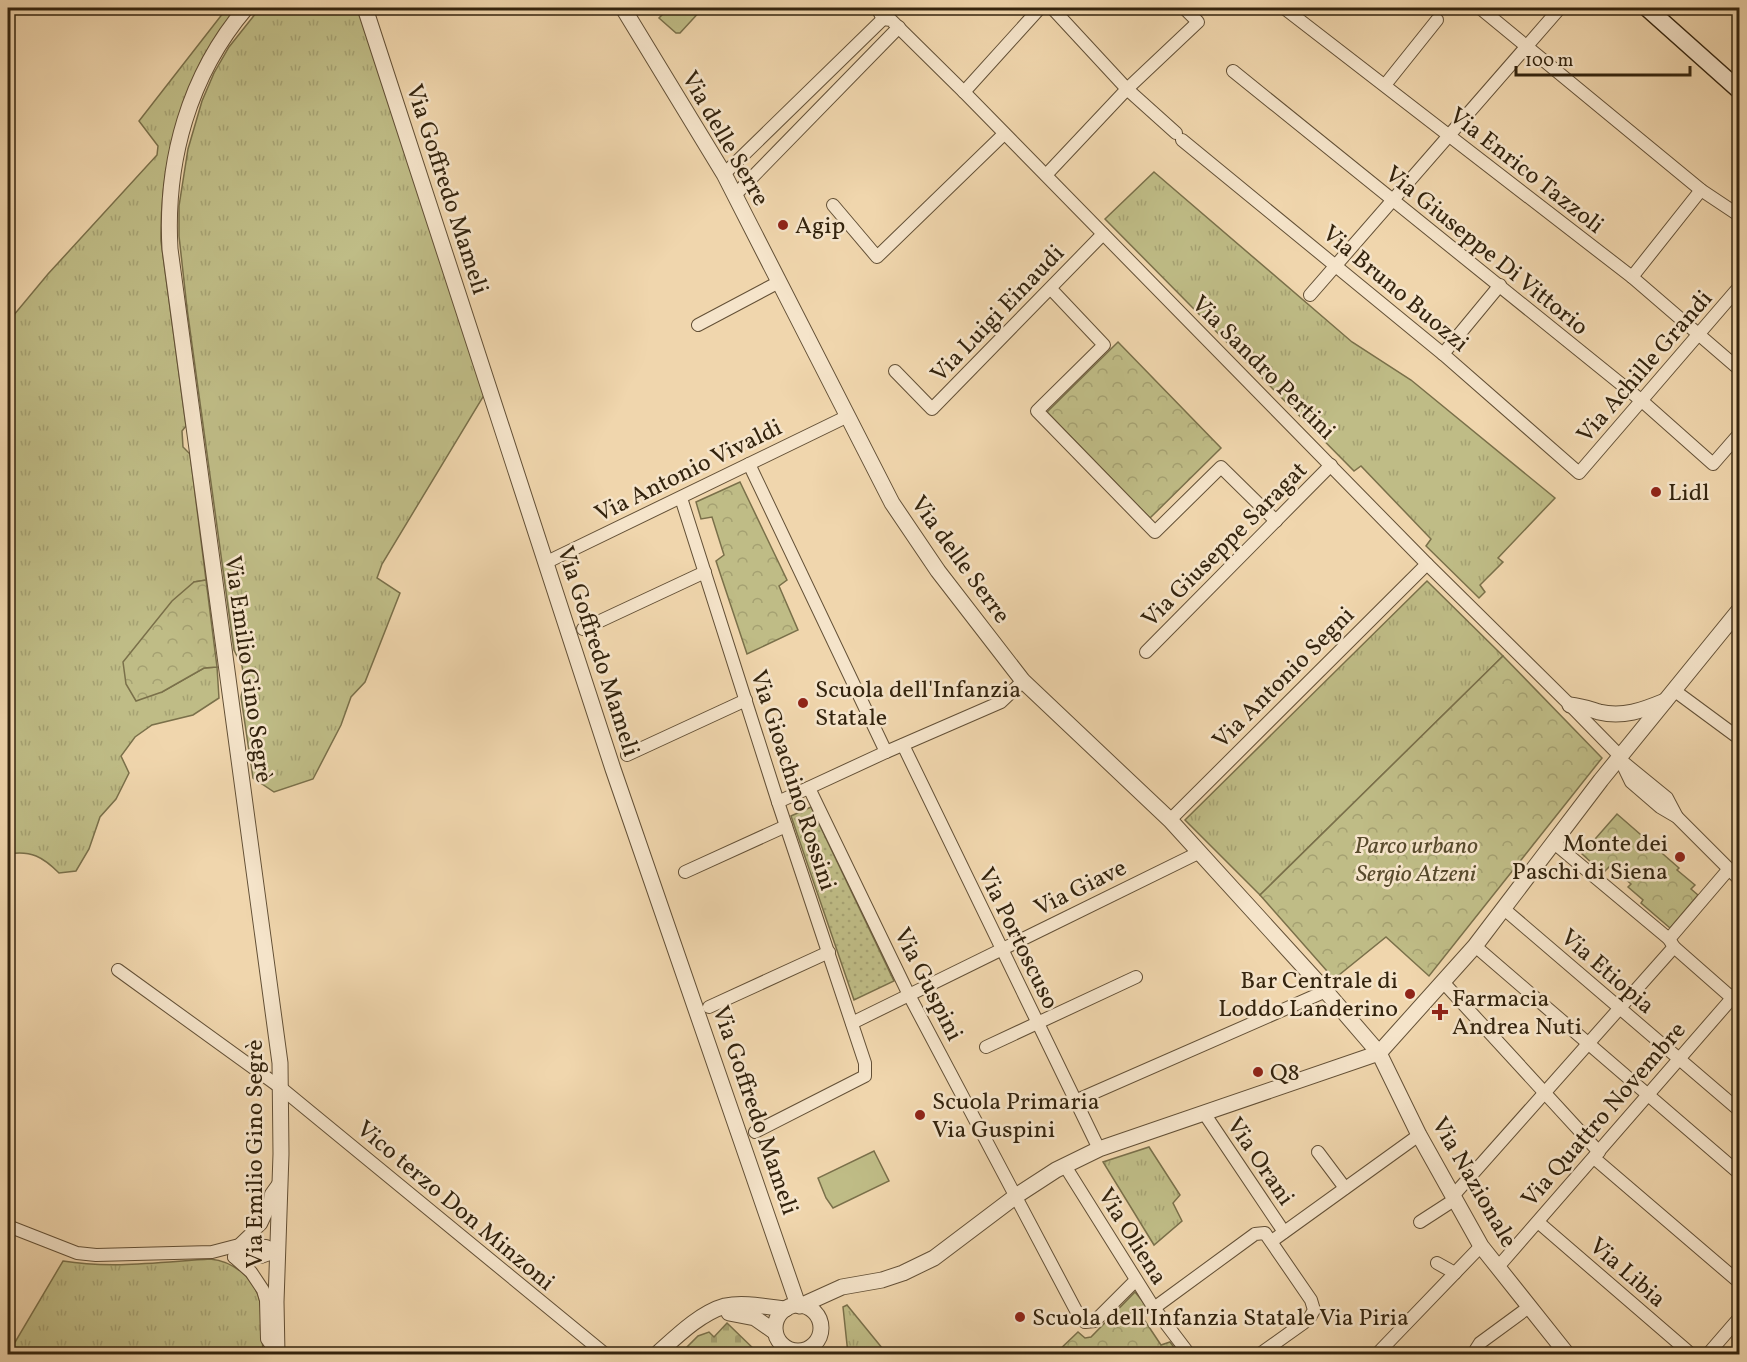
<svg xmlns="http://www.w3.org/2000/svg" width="1747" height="1362" font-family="Vollkorn,serif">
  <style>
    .grass { fill: url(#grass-tufts); stroke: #7a704a; stroke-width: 1.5 }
    .forest { fill: url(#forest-crowns); stroke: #7a704a; stroke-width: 1.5 }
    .cemetery { fill: url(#cemetery-stones); stroke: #7a704a; stroke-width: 1.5 }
    .garden { fill: url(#garden-dots); stroke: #7a704a; stroke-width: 1.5 }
    .pitch { fill: #bfbc86; stroke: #7a704a; stroke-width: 1.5 }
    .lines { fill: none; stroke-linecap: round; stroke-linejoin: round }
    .minor-casing { stroke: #635036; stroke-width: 14 }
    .tertiary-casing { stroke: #635036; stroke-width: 17 }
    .secondary-casing { stroke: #34240e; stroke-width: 19 }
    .minor { stroke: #f5e4ca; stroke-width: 12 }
    .tertiary { stroke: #f5e4ca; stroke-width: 15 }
    .secondary { stroke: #f5e4ca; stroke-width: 16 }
    .poi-dot { fill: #8f2418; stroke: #f5e4ca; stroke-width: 2 }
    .labels { text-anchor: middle; stroke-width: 5; stroke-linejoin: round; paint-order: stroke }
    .street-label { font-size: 24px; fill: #34240e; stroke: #f5e4ca }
    .poi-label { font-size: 24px; fill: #34240e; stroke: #f5e4ca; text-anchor: start }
    .park-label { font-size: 24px; font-style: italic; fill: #574a2c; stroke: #f5e4ca }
  </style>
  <defs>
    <pattern id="grass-tufts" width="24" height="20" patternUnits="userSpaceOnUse" patternTransform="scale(1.5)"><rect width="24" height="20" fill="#bfbc86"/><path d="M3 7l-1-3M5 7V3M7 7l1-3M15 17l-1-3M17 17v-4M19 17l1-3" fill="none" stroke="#a5a172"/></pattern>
    <pattern id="forest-crowns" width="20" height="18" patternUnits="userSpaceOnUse" patternTransform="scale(1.5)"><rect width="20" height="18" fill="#bfbc86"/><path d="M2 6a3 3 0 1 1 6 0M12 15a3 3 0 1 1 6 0" fill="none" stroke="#a5a172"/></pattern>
    <pattern id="cemetery-stones" width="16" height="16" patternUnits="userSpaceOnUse" patternTransform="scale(1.5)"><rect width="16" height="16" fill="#bfbc86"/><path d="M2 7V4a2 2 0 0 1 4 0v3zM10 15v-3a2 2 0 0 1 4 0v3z" fill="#a5a172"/></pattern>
    <pattern id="garden-dots" width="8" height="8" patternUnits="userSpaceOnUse" patternTransform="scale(1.5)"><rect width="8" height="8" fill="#bfbc86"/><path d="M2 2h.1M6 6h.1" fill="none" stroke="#a5a172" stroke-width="1.8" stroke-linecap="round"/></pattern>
  </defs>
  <rect width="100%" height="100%" fill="#f0d6ad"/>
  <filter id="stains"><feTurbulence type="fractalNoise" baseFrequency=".00333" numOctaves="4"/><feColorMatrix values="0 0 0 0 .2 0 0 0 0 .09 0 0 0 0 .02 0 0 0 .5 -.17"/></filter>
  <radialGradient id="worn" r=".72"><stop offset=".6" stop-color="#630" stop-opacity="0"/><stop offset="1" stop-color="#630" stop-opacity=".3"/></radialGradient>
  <g class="grass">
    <path d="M227,8H238C224,27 207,47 197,70C172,124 160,181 161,241L186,426L182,431L183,447L190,454L206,580L194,582L162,692L204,668L217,667L219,698L193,715L152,725L135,737L121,756L129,773L116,799L100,817L89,849L76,871L59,873C43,857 31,850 8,854V322L48,274L157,155L158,146L139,121Z"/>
    <path d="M260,8H358L486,392L382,564L377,578L400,593L365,682L351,697L341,725L313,779L274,792L253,778L241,697L242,692L246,688L242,666L234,650L187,308L179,236V206L188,149L202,101L214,73L229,47Z"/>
    <path d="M1154,172L1352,342L1411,380L1555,498L1498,558L1503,562L1480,585L1485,592L1479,598L1426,546L1431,539L1361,466L1354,471L1105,219Z"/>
    <path d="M1427,581L1503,656L1260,895L1185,820Z"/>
    <path d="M1149,1147L1180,1195L1173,1203L1182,1221L1154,1245L1103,1162Z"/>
    <path d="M210,1259C233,1261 255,1278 260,1302C263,1319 260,1337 264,1354H8L63,1261C111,1269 161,1262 210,1259Z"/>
    <path d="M847,1305L887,1354H848L843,1307Z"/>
  </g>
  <g class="forest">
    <path d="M1118,342L1221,448L1150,518L1047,412Z"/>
    <path d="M740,482L787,580L779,586L798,630L747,654L716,561L724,555L712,517L701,519L696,502Z"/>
    <path d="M206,580L217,667L204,668L162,692L136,701L126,684L123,662L172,601L194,582Z"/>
    <path d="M1503,656L1602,758L1429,976L1386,937L1334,979L1260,895Z"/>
    <path d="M1617,814L1679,868L1677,870L1695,885L1691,889L1698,895L1670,928L1641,903L1643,900L1628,887L1631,884L1610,866L1603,873L1582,854Z"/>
    <path d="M1135,1292L1148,1308L1141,1315L1161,1345L1170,1342L1179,1354H1055L1078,1332L1085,1338L1091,1337Z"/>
  </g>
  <path class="cemetery" d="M727,1323L759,1354H684L683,1351L698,1336L709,1332L714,1337Z"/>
  <path class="garden" d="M811,807L894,981L854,1000L791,816Z"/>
  <g class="pitch">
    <path d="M669,8H703L680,33H676L659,18Z"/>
    <path d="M874,1151L889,1181L833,1208L826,1198L818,1178Z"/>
  </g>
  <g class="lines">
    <g class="minor-casing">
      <g id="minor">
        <path d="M877,8L883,19L891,20L964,92L1427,564L1570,705L1617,753L1631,782L1660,807L1677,817L1740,880"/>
        <path d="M1052,8L1127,89L1176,133"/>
        <path d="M1284,8L1632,277L1740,370"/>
        <path d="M1480,8L1701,190L1740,216"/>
        <path d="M1233,71L1642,401L1713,464L1740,433"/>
        <path d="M1385,85L1437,20"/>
        <path d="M964,92L1040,8"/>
        <path d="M1182,140L1443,354L1579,473L1740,286"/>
        <path d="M724,174L883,19"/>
        <path d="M1046,175L1127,89L1198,22L1184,8"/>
        <path d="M735,195L899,27"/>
        <path d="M833,205L877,257L1004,134"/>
        <path d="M1632,277L1701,190"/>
        <path d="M1051,289L1104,345L1037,411L1155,532L1221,467L1276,521"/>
        <path d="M1310,295L1560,8"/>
        <path d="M698,325L779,282"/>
        <path d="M1443,354L1500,285"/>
        <path d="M895,371L932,409L1103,234"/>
        <path d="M749,464L886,752"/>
        <path d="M681,498L778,802L865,1063V1076L755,1132"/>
        <path d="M547,562L848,416"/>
        <path d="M583,629L705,572"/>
        <path d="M1146,652L1331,465"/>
        <path d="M1675,691L1740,739"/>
        <path d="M903,745L1099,1149"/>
        <path d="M627,755L746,700"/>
        <path d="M1623,762L1667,798L1677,817"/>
        <path d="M809,788L909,995L1080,1318L1085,1322L1095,1321L1136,1280"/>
        <path d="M778,802L886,752L1001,702L1023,681"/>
        <path d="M1170,820L1427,564"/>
        <path d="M1554,843L1669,939L1674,947L1740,1005"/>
        <path d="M685,872L786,826"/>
        <path d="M1504,909L1740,1111"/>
        <path d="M1669,939L1728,870"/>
        <path d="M1475,946L1740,1174"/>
        <path d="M118,970L281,1088L605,1354"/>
        <path d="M1443,982L1599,1152"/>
        <path d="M709,1007L829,952"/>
        <path d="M852,1023L1198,853"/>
        <path d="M986,1047L1136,977"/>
        <path d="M1075,1101L1326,991"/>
        <path d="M1204,1113L1284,1232"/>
        <path d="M1318,1152L1345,1188"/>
        <path d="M1594,1158L1740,1283"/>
        <path d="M1065,1166L1154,1308L1189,1354"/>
        <path d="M1452,1197L1674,947"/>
        <path d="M1420,1222L1454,1200"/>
        <path d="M1538,1222L1691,1354"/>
        <path d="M8,1226L77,1253L96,1255L212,1252L239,1245L261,1224L269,1207L271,1194L281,1180"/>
        <path d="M1272,1241L1419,1135"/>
        <path d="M239,1245L266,1246L278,1251"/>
        <path d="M234,1257L251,1272L263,1290L266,1300L267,1339L276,1352"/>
        <path d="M234,1257H261L278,1251"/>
        <path d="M1437,1263L1455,1273"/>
        <path d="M1498,1267L1740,989"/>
        <path d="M1154,1308L1255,1234L1265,1233L1311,1300L1314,1310L1309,1319L1260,1354"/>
        <path d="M1377,1354L1481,1246"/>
        <path d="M1473,1354L1480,1343L1529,1307"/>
        <path d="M1708,1354L1740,1317"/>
      </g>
    </g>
    <g class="tertiary-casing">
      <g id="tertiary">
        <path d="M246,8C189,75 165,161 170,249L280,1063L281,1154L276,1302L277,1354"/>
        <path d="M365,8L613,769L798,1305"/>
        <path d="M623,8L724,174L892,503L938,571L1023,681L1170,820L1323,988L1379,1053L1419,1135L1481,1246L1567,1354"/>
        <path d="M1570,705C1581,706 1589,709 1599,712C1623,718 1643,710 1665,701"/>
        <circle cx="798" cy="1328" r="23"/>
        <path d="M800,1306L842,1287L882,1280L903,1273L934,1258L1016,1196L1056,1170L1099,1149L1379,1053L1475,946L1601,780L1740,609"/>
        <path d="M729,1313L755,1318L775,1332"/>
        <path d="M657,1354C676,1337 700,1313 725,1306C744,1302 767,1307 786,1309"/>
      </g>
    </g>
    <g class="secondary-casing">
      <path id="secondary" d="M1647,8L1740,91"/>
    </g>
    <use href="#minor" class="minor"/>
    <use href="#tertiary" class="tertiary"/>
    <use href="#secondary" class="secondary"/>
  </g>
  <g class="poi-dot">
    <circle cx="783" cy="225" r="6"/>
    <circle cx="1656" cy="492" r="6"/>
    <circle cx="803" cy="703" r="6"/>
    <circle cx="1680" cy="857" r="6"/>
    <circle cx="1410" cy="994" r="6"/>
    <path d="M1437 1003h6v6h6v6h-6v6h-6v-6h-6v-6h6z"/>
    <circle cx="1258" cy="1072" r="6"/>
    <circle cx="920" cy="1115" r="6"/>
    <circle cx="1020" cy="1317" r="6"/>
  </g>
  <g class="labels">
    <g class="street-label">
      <text transform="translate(726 138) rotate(60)" y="8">Via delle Serre</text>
      <text transform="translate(1527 170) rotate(38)" y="8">Via Enrico Tazzoli</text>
      <text transform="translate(448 189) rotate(72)" y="8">Via Goffredo Mameli</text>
      <text transform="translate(1487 250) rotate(39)" y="8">Via Giuseppe Di Vittorio</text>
      <text transform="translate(1396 288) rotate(40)" y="8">Via Bruno Buozzi</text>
      <text transform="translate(997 313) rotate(-46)" y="8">Via Luigi Einaudi</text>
      <text transform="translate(1644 366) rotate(-49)" y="8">Via Achille Grandi</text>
      <text transform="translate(1264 367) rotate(45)" y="8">Via Sandro Pertini</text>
      <text transform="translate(688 470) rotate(-26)" y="8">Via Antonio Vivaldi</text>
      <text transform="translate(1224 544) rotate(-45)" y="8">Via Giuseppe Saragat</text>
      <text transform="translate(961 559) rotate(54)" y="8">Via delle Serre</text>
      <text transform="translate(599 651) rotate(72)" y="8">Via Goffredo Mameli</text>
      <text transform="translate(249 669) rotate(82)" y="8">Via Emilio Gino Segrè</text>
      <text transform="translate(1283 677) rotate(-45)" y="8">Via Antonio Segni</text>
      <text transform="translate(794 780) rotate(72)" y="8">Via Gioachino Rossini</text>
      <text transform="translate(1080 887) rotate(-26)" y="8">Via Giave</text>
      <text transform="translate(1019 938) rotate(64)" y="8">Via Portoscuso</text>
      <text transform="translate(1608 971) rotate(41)" y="8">Via Etiopia</text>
      <text transform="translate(929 984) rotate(63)" y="8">Via Guspini</text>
      <text transform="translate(756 1110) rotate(71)" y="8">Via Goffredo Mameli</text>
      <text transform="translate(1603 1114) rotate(-49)" y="8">Via Quattro Novembre</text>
      <text transform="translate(254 1154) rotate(-90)" y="8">Via Emilio Gino Segrè</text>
      <text transform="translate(1261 1161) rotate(56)" y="8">Via Orani</text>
      <text transform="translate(1475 1182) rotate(60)" y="8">Via Nazionale</text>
      <text transform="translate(456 1205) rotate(40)" y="8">Vico terzo Don Minzoni</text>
      <text transform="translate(1133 1236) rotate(58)" y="8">Via Oliena</text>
      <text transform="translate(1628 1272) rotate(41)" y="8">Via Libia</text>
    </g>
    <g class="poi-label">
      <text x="795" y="233">Agip</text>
      <text x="1668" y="500">Lidl</text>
      <text x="815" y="697">Scuola dell'Infanzia<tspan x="815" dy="28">Statale</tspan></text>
      <text x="1668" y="851" text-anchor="end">Monte dei<tspan x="1668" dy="28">Paschi di Siena</tspan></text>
      <text x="1398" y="988" text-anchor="end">Bar Centrale di<tspan x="1398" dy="28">Loddo Landerino</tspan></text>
      <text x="1452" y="1006">Farmacia<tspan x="1452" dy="28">Andrea Nuti</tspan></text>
      <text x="1270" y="1080">Q8</text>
      <text x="932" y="1109">Scuola Primaria<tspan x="932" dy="28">Via Guspini</tspan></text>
      <text x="1032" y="1325">Scuola dell'Infanzia Statale Via Piria</text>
    </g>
    <g class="park-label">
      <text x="1416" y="853">Parco urbano<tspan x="1416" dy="28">Sergio Atzeni</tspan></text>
    </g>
  </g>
  <rect width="1747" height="1362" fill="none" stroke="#f0d6ad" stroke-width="30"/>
  <rect x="9" y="9" width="1729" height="1344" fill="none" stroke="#34240e" stroke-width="3"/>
  <rect x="15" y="15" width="1717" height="1332" fill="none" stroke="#34240e" stroke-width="1.5"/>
  <path d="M1516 66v9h174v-9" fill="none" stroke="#34240e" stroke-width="3"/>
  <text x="1525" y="66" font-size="18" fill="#34240e" stroke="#f5e4ca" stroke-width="4.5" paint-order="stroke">100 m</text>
  <rect width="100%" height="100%" filter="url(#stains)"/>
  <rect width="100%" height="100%" fill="url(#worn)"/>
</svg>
